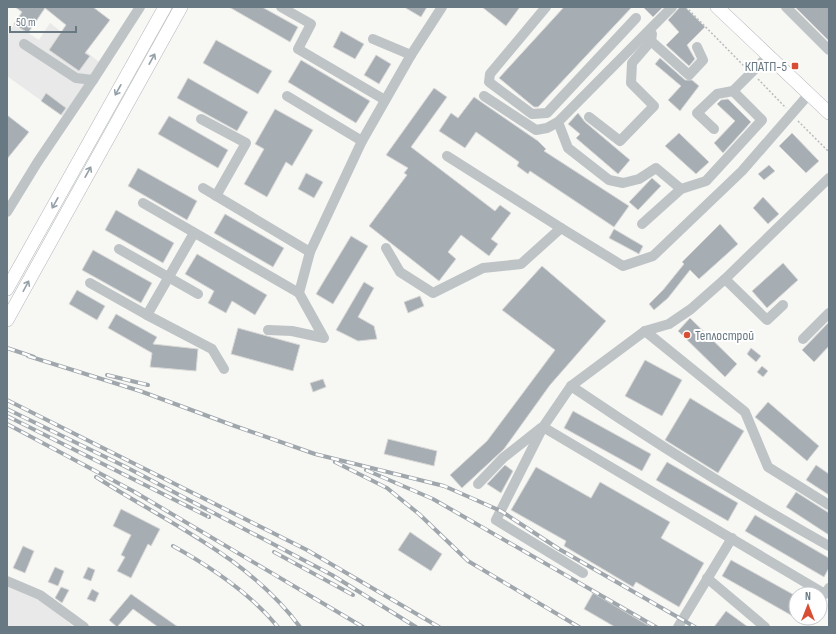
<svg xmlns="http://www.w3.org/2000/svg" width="836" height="634" font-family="'Sofia Sans Condensed',sans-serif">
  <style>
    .built { fill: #e8e9e8 }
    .building { fill: #a6aeb3; stroke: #d9d8d7 }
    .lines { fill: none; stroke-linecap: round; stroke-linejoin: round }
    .major-casing { stroke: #b2b7ba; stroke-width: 14 }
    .path { stroke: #b9bcbe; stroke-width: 1.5; stroke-dasharray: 2 2; stroke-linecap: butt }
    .minor { stroke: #bec3c6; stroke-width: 10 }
    .major { stroke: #fff; stroke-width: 13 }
    .rail-casing { stroke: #a0a7ac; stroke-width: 4 }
    .rail { stroke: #fff; stroke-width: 2.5; stroke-dasharray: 8; stroke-linecap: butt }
    .oneway { stroke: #95a1a8 }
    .poi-dot { fill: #d74e34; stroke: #fff; stroke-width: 1.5 }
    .labels { text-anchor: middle; stroke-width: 4; stroke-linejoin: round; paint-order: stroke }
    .poi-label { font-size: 14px; fill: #687983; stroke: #fff; text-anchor: end }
  </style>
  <rect width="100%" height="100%" fill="#f7f7f4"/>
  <g class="built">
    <path d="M50,23L99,62L63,116L7,76V36L14,24L39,40Z"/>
    <path d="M7,586L36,597L74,627H7Z"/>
  </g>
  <g class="building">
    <path d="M15,7H93L110,20L85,53L90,56L79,71L49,50L66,25L45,8L28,33L14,24L22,12Z"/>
    <path d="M229,7H262L298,27L290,42Z"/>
    <path d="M404,7H427L421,17Z"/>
    <path d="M482,7H520L506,26Z"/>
    <path d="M564,7H632L538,107H534L499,78Z"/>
    <path d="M643,7H663L653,17Z"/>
    <path d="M680,7H685L705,27L687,45L695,59L689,66L666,45L679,32L668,20Z"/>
    <path d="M795,7H829V41Z"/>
    <path d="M341,31L364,44L355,59L333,47Z"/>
    <path d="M216,40L272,71L258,94L203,63Z"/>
    <path d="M376,55L391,64L379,84L364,75Z"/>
    <path d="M660,58L685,80H692L699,86L680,111L668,100L681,86L655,64Z"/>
    <path d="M301,60L370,101L356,123L288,82Z"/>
    <path d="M188,78L248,112L237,131L177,98Z"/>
    <path d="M434,88L447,97L411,147L495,211L500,205L511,213L491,239L498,244L489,256L461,235L448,252L456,259L439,281L369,226L407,175L404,173L408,168L386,155Z"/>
    <path d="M46,93L66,108L61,115L41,101Z"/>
    <path d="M474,97L538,141L546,149L544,151L629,206L614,227L530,171L528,174L517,166L519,162L476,132L465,148L439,131L451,113L458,118Z"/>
    <path d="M728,99L751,122L723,153L714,143L735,121L717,104L721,100Z"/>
    <path d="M275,109L313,130L292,166L286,162L267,197L244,184L264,149L255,144Z"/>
    <path d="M578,113L585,122L630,160L618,174L576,138L580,134L568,124Z"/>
    <path d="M7,115L29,132L7,159Z"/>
    <path d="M169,116L228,150L218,168L158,134Z"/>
    <path d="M679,133L709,162L696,174L665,146Z"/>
    <path d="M792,133L819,161L806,173L779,146Z"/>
    <path d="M769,165L775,171L764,180L758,174Z"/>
    <path d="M138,168L197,201L187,220L128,186Z"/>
    <path d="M306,173L323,182L314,198L298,189Z"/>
    <path d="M652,178L661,186L638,210L629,202Z"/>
    <path d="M763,197L779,214L768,224L753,208Z"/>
    <path d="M116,210L174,243L163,263L105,230Z"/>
    <path d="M225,214L284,248L273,267L214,233Z"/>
    <path d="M720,224L738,244L699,279L690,270L668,298L654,310L649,304L663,290L684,264L682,262Z"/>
    <path d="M614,229L643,246L639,254L609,238Z"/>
    <path d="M351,236L368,246L333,304L316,294Z"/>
    <path d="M93,250L152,283L141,303L82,270Z"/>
    <path d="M197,254L267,295L255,315L232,301L226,313L208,303L214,291L185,274Z"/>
    <path d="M783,263L798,280L767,308L752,291Z"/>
    <path d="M542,266L606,321L550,385L504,449L462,488L450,475L487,441L555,350L502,310Z"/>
    <path d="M364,282L374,288L358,317L374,326L377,339L358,341L336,330Z"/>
    <path d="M77,290L105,306L97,320L69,304Z"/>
    <path d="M420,296L424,306L408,313L404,302Z"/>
    <path d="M116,314L157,337L153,344L198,349L196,371L150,367L152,353L108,328Z"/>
    <path d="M690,318L737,364L725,377L678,331Z"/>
    <path d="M829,322V346L814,362L802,350Z"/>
    <path d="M238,328L300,345L293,371L231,354Z"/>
    <path d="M751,348L761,356L756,362L747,354Z"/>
    <path d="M645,360L682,380L662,416L625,396Z"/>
    <path d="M762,366L768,371L763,377L757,372Z"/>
    <path d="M323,379L326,387L313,392L310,383Z"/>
    <path d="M690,398L744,431L718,473L665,440Z"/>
    <path d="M768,402L819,446L807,461L755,417Z"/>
    <path d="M573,411L651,454L642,471L564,428Z"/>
    <path d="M388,439L437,451L434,466L384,454Z"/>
    <path d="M667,462L738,503L728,521L656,480Z"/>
    <path d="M505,465L513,471L501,493L487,484Z"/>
    <path d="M816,465L829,474V495L806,480Z"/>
    <path d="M536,467L591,498L600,482L670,522L661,538L704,563L679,607L636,582L633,587L564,546L566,541L511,510Z"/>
    <path d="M796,492L829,513V535L786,507Z"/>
    <path d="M121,509L160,529L151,546L148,544L131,578L117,571L125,557L121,555L131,535L113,526Z"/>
    <path d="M755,515L829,558V568L824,577L745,531Z"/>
    <path d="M410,532L442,554L431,571L398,550Z"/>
    <path d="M23,546L34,551L25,573L13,568Z"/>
    <path d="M731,560L796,596V618L722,576Z"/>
    <path d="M55,567L64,571L58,586L48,582Z"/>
    <path d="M88,567L95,570L91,581L83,578Z"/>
    <path d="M61,587L69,590L62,603L55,598Z"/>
    <path d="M92,589L99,593L95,602L87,599Z"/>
    <path d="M593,593L651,627H615L584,609Z"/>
    <path d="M131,594L178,627H158L133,609L117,627L109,620Z"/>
    <path d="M726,611L748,627H714Z"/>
  </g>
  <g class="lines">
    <g class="major-casing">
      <g id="major">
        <path d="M717,7L829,113"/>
        <path d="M7,289L165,7"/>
        <path d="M7,320L181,7"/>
      </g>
    </g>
    <g class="path">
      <path d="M686,7L745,67"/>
      <path d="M758,79L786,108"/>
      <path d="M798,121L829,152"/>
    </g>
    <g class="minor">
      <path d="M281,7L311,24L298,49L385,100"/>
      <path d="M546,7L490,74L489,82L532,114L547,113L636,18"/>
      <path d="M786,7L829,50"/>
      <path d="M652,34L651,41L689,75L703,60L697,47"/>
      <path d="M373,39L411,55"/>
      <path d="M24,44L76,78L93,80L140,7"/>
      <path d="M287,96L362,141"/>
      <path d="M484,96L536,130L547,128L558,122L672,7"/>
      <path d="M589,117L620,141L654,106L631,83L632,63L651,41"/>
      <path d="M201,119L246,143L216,196"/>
      <path d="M558,122L568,148L609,180L623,183L639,179L656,168L681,189"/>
      <path d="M714,129L697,113L717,94L733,91"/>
      <path d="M447,156L561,228"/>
      <path d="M829,178L725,279L691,309L669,324L645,331L571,386L543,427L825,594L829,588"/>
      <path d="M203,188L310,252"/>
      <path d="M143,203L299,293"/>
      <path d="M7,212L37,163L93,80"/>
      <path d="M642,224L681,189L706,181L762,120L733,91L768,56"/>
      <path d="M194,233L147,315L212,349L224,369"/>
      <path d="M386,248L400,272L433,293L483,268L521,264L561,228L623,266L653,256L742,171L809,94"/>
      <path d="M119,249L198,294"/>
      <path d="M725,279L767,320L783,305"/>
      <path d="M90,283L147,315"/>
      <path d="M268,330L292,331L324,338L299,293L310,252L362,141L411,55L442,7"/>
      <path d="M645,331L745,412L768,467L829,505"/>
      <path d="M803,339L829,313"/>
      <path d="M571,386C655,443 740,496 829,546"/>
      <path d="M543,427L496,520L583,573"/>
      <path d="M478,484L503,458L541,428"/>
      <path d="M707,578L765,627"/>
      <path d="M7,581L40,595L84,627"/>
      <path d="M678,627L732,538"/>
    </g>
    <use href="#major" class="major"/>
    <g class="rail-casing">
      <g id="rail">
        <path d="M7,348L34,357"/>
        <path d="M28,356L140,391L232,425L315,454L444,486L501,511L559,549L695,627"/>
        <path d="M107,375L148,385"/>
        <path d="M7,400L307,550L439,627"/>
        <path d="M7,409L126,467L332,575L416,627"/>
        <path d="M7,416L209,517"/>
        <path d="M7,424L133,491L363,627"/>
        <path d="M335,462L387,488L419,514L468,561L579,627"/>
        <path d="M366,470L433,499L656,627"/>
        <path d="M96,477C169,524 246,555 300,627"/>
        <path d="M173,546C211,567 250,593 278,627"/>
        <path d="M274,552L353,595"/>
      </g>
    </g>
    <use href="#rail" class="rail"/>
  </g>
  <defs><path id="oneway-shaft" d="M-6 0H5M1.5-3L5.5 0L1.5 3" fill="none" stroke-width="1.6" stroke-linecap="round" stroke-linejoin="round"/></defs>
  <g class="oneway">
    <use href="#oneway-shaft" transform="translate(152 59) rotate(-61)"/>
    <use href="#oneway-shaft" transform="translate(118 90) rotate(119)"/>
    <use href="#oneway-shaft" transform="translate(88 172) rotate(-61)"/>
    <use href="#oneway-shaft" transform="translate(55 203) rotate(119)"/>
    <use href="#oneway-shaft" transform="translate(26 286) rotate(-62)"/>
  </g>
  <g class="poi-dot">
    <rect x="791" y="62" width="8" height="8" rx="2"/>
    <circle cx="687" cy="335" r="4"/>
  </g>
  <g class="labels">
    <g class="poi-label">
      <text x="787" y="71">КПАТП-5</text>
      <text x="695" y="340" text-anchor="start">Теплострой</text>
    </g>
  </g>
  <rect width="836" height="634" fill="none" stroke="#687983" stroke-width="16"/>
  <g transform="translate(808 606)"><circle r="19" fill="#ffffff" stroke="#c3c9cd"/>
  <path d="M0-3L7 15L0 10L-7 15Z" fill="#d74e34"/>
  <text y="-6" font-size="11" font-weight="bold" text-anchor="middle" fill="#687983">N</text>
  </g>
  <path d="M10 26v6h66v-6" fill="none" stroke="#687983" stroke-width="2"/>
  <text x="16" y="26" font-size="12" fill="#687983" stroke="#ffffff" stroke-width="3" paint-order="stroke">50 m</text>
</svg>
